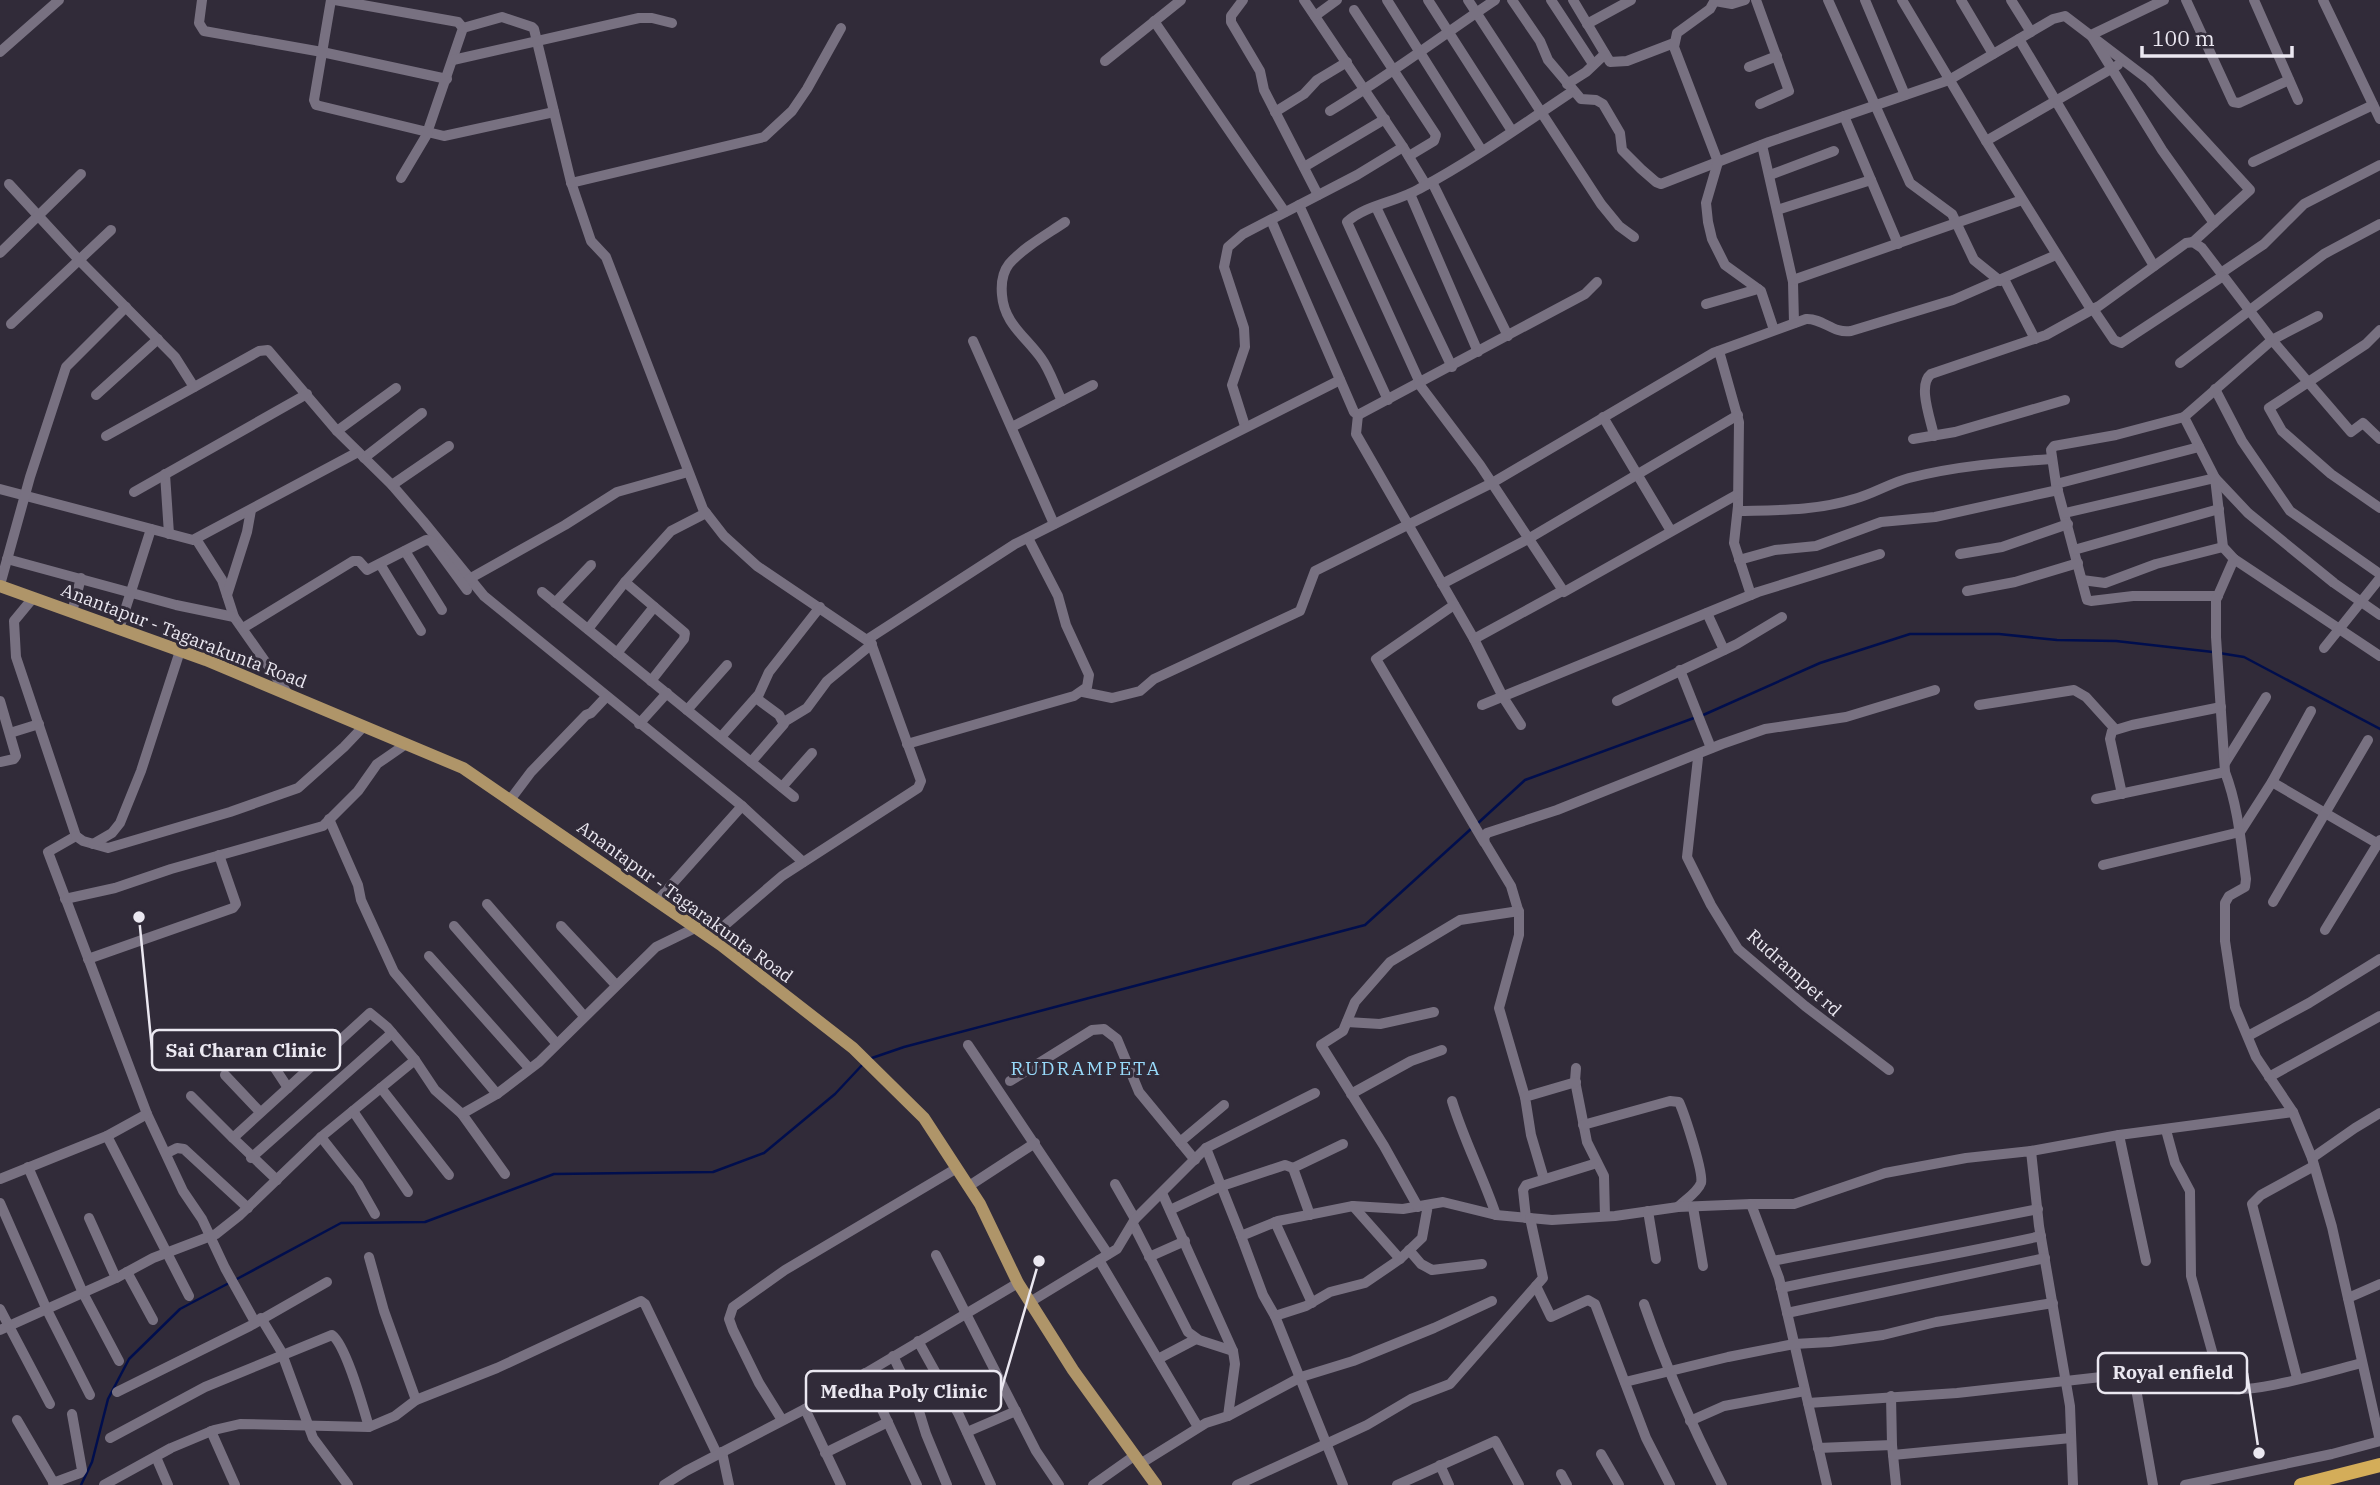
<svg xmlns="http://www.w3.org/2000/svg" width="2380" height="1485" font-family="'IBM Plex Serif',serif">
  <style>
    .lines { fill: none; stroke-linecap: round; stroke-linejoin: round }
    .stream { stroke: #000e4d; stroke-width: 2.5 }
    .minor { stroke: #787181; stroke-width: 10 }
    .major { stroke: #af9569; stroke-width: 12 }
    .highway { stroke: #d4ad59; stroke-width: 14 }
    .labels { text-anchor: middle; stroke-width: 6; stroke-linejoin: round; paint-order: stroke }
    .street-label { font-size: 18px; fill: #ebe8f1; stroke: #312b39 }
    .neighbourhood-label { font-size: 19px; letter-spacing: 2px; fill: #98dafa; stroke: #312b39 }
    .leader { fill: none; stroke: #ebe8f1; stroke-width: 2.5 }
    .callout-dot { fill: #ebe8f1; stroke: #312b39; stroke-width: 2.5 }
    .callout { fill: #312b39; stroke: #ebe8f1; stroke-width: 2.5 }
    .callout-label { font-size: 19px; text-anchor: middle; font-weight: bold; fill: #ebe8f1 }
  </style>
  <rect width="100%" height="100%" fill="#312b39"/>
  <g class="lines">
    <g class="stream">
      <path d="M2219,653L2244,657L2380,729"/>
      <path d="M1701,716L1820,663L1910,634H1999L2057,640L2116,641L2213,652"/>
      <path d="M1477,824L1525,780L1694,718"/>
      <path d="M869,1059L904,1047L1365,925L1472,828"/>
      <path d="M235,1280L341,1223L425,1222L554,1174L713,1172L764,1153L835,1094L864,1063"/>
      <path d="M81,1485L92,1462L108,1399L129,1359L180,1309L229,1283"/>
    </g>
    <g class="minor">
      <path d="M202,0L199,23L204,31L322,52L447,79"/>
      <path d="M331,0L314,100L316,105L444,136L554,112"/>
      <path d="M335,0L458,22L463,28L426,136L401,178"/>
      <path d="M1243,0L1231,16V22L1260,71L1264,90L1318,195"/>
      <path d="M1304,0L1403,147L1426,185"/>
      <path d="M1387,0L1482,151"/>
      <path d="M1428,0L1512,131"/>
      <path d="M1468,0L1601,204L1619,226L1634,237"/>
      <path d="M1512,0L1540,41L1548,60L1581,99L1596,100L1603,104L1620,133L1622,150L1641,169L1656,182L1661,184L1769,142L1949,80L2053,19L2065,16L2149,80L2250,190L2193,242"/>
      <path d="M1551,0L1593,64"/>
      <path d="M1573,0L1610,62L1627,61L1674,43"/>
      <path d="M1715,0L1710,9L1677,33L1674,47L1718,162L1706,203L1708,222L1712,239L1725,265L1761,291L1774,330"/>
      <path d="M1756,0L1789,91L1760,104"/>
      <path d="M1828,0L1910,183L1952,214L1974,260L2000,281"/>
      <path d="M1865,0L1905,95"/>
      <path d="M1902,0L1986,141L2089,306L2093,309L2099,306L2186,243L2193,242L2202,248L2272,340L2318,316"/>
      <path d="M1961,0L1993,54"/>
      <path d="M2011,0L2031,32"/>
      <path d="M2164,0L2091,35L2162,150L2214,223"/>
      <path d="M2186,0L2233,102L2239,103L2289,80"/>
      <path d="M2254,0L2298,100"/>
      <path d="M2323,0L2380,119"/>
      <path d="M1715,1L1732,4L1745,0"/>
      <path d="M1354,10L1436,135L1434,141L1409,156"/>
      <path d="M1315,16L1337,0"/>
      <path d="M1154,21L1285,212"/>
      <path d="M1587,24L1631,0"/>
      <path d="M463,28L502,17L532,27L534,29L571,182L591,241L606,257L703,509L724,536L757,566L871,643L921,781L918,788L782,876L710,938"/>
      <path d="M2019,39L2154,266"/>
      <path d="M0,52L59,0"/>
      <path d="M453,60L639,18H652L672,23"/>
      <path d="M1105,61L1181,0"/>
      <path d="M1749,67L1777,56"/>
      <path d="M1567,84L1586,72L1605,54"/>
      <path d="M1330,111C1387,77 1440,37 1495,0"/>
      <path d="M1275,112L1304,94L1317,80L1347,62"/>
      <path d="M1844,116L1898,244"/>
      <path d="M1986,141L2118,65"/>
      <path d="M1762,145L1793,282L1794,323"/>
      <path d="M2253,162L2373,105"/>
      <path d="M1304,167L1385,119"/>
      <path d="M1770,175L1834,151"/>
      <path d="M1432,182L1508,336"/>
      <path d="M571,183L764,137L792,111L807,89L841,28"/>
      <path d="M9,184L79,260L175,357L194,387"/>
      <path d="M1410,194L1478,352"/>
      <path d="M1299,205L1388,400"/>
      <path d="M1376,207L1452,367"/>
      <path d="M1777,210L1871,180"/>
      <path d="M1271,220L1354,412L1358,415L1585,294L1597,282"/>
      <path d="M0,253L81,174"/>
      <path d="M2221,273L2264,244L2304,204L2380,165"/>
      <path d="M2004,279L2035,339"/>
      <path d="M1793,280L2022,200"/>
      <path d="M1706,304L1758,289"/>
      <path d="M11,324L111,230"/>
      <path d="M2380,330L2366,344L2269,408L2282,431L2331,474L2380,508"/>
      <path d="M973,341L1054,524"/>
      <path d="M1719,351L1739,422L1738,506L1734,543L1751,595"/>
      <path d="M2180,363L2324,254L2380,224"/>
      <path d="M1420,383L1347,222C1365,205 1397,202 1419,189C1473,160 1522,125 1573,91"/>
      <path d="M1419,384L1480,465L1564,592L1738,494"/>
      <path d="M2215,389L2242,441L2290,511L2380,574"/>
      <path d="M96,395L158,339"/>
      <path d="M1062,401C1055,387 1050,370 1041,358C1025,336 1004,323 1002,295C1001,284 1002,273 1009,264C1024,247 1046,235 1065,222"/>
      <path d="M1358,415L1356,434L1474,639L1503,697L1521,725"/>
      <path d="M1603,417L1671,531"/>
      <path d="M1245,426L1232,385L1245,347L1244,328L1224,267L1228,247L1243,234L1357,175L1403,147"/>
      <path d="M1012,427L1093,385"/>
      <path d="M337,431L396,388"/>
      <path d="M106,436L259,351L268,350L337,431L392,485L423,521L484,596L742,806L803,862"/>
      <path d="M1934,436C1931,420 1917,385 1931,374L2046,335L2093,309L2114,340L2121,343L2223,276"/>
      <path d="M1913,439L1955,432L2065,400"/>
      <path d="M2199,447L2056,484L2087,600L2091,601L2133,596H2218"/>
      <path d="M364,458L422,413"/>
      <path d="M165,474L169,534"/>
      <path d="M2056,484L2051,450L2054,446L2116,435L2184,417"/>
      <path d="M392,485L449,446"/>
      <path d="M0,489L193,540L358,452"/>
      <path d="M134,492L307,394"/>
      <path d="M1738,511C1777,510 1816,511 1854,499C1873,494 1890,483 1909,478C1956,466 2005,462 2052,459"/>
      <path d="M2065,513L2215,478L2248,513L2334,583L2380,615"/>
      <path d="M196,539L222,580L234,617L288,694"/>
      <path d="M2074,550L2219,509"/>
      <path d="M405,551L442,610"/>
      <path d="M1960,554L2002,547L2068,524"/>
      <path d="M7,559L176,605L234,617"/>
      <path d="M2234,559L2380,656"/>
      <path d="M1739,560L1775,550L1816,546L1881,522L1935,517L2058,490"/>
      <path d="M380,564L421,631"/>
      <path d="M469,579L565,525L617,492L688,472"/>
      <path d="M2082,580L2105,583L2156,564L2223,547"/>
      <path d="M625,582L685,633L684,639L651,681"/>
      <path d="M1442,584L1528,539L1738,415"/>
      <path d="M0,585L30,477L66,367L126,307"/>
      <path d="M1967,591L2015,582L2078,563"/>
      <path d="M542,592L794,797"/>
      <path d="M227,595L247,532L251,510"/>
      <path d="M33,598L14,621L16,657L76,836L48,852L147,1114L183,1191L202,1219L225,1268L255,1322"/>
      <path d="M555,603L591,565"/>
      <path d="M1454,605L1376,659L1484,842"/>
      <path d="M72,612L81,578"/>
      <path d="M1707,613L1724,650"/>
      <path d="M243,628L353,561H359L367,570L426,540L431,541L467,590"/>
      <path d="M119,629L151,529"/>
      <path d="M588,629L625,582L671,531L706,513"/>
      <path d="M868,639L1015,544L1340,380"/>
      <path d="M1474,639L1562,591"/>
      <path d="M2324,648L2380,578"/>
      <path d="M617,653L654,607"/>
      <path d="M1680,670L1711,748"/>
      <path d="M1083,692L1112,698L1140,691L1154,679L1300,611L1315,571L1492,483L1713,353L1806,319C1823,318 1833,334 1851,331L1953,300L2056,255"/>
      <path d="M0,701L16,756L14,759L0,762"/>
      <path d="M1617,701L1737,644L1782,617"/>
      <path d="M1482,705L1758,592L1880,554"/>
      <path d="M1979,705L2074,690L2086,697L2115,729"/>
      <path d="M687,710L727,665"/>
      <path d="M784,722L807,708L827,681L872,644"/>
      <path d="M639,724L667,693"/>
      <path d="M10,733L39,724"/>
      <path d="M721,737L759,694L769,672L820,607"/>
      <path d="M907,744L1074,696L1087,687L1089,675L1066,625L1058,596L1028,538"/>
      <path d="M1698,758L1687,857L1711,905L1738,949L1805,1006L1889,1070"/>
      <path d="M751,762L784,724L779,715L756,698"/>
      <path d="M2225,763L2266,697"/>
      <path d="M2272,782L2380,845"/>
      <path d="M782,787L812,753"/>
      <path d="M2122,794L2110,739L2112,731L2132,725L2221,707"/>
      <path d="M2096,799L2225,772"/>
      <path d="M510,800L531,772L586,715L591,713L606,697"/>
      <path d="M329,819L358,885L361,900L394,972L497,1094"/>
      <path d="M76,836L83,841L108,848L230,812L298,788L344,747L364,726"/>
      <path d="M93,844L112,833L120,823L141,771L180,651"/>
      <path d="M2103,865L2240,832L2272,782L2311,711"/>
      <path d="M65,899L115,888L171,869L323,826L358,791L377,764L406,744"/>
      <path d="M657,901L742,806"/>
      <path d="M2273,902L2368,740"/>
      <path d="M487,904L584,1016"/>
      <path d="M454,926L556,1043"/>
      <path d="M561,926L616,985"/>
      <path d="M2325,930L2380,840"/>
      <path d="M429,956L529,1068"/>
      <path d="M88,959L233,908L236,904L219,855"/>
      <path d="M1347,1022L1380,1024L1434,1012"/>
      <path d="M2248,1036L2309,1003L2380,959"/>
      <path d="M968,1045L1108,1254"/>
      <path d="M265,1053L288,1088"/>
      <path d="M1576,1068L1575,1081L1587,1142L1604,1176L1605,1216"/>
      <path d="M225,1075L260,1112"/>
      <path d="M2269,1077L2380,1016"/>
      <path d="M1010,1081L1092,1030L1104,1029L1117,1039L1139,1092L1195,1160"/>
      <path d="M381,1088L449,1175"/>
      <path d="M1351,1094L1411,1061L1442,1050"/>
      <path d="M191,1096L233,1138"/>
      <path d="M1525,1097L1499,1008L1519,935V913L1511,886L1485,843L1484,838L1487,833L1557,810L1722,744L1765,729L1846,717L1935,690"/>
      <path d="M1452,1101C1464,1141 1483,1176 1496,1215"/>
      <path d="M353,1111L408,1192"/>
      <path d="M462,1114L505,1174"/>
      <path d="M1583,1125L1670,1101L1679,1102C1684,1113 1704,1173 1701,1183C1698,1192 1684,1201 1678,1207"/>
      <path d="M2166,1130L2175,1163L2190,1191L2191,1276L2222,1387C2247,1397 2333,1370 2362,1363"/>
      <path d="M2119,1135L2146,1261"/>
      <path d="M107,1136L189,1296"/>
      <path d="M321,1137L358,1184L375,1214"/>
      <path d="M1180,1142L1224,1105"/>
      <path d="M1206,1148L1241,1236"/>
      <path d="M2031,1151L2119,1135L2293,1112"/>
      <path d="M167,1153L177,1148L184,1149L248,1208"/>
      <path d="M251,1158L392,1033"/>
      <path d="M2312,1158L2355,1128L2380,1113"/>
      <path d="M28,1167L83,1293L119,1361"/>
      <path d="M0,1179L107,1136L147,1114"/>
      <path d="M1544,1179L1531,1135L1525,1097L1576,1082"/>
      <path d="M277,1180L233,1138L370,1013L387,1027L415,1060"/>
      <path d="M1115,1184L1135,1219"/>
      <path d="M969,1186L1035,1143"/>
      <path d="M0,1203L47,1310L90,1395"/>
      <path d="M1751,1204H1794L1885,1173L1966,1158L2031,1151L2039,1226L2070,1406L2073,1485"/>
      <path d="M1428,1205L1422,1238L1400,1259L1365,1283L1330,1292L1306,1306L1275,1316L1263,1295L1241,1236L1278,1221L1353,1206L1403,1209L1443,1202L1496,1215L1552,1220L1615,1216L1678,1207L1751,1204L1779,1278L1827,1485"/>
      <path d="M1353,1206L1400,1259"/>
      <path d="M1418,1207L1384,1146L1321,1045L1343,1031L1355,1002L1390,962L1460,920L1519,911"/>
      <path d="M1693,1207L1703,1266"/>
      <path d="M1170,1210L1219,1187L1285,1165L1293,1168"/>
      <path d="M1648,1211L1656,1259"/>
      <path d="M1310,1215L1293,1168L1343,1144"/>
      <path d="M89,1218L116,1278"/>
      <path d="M1526,1218L1523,1190L1526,1185L1597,1163"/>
      <path d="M1275,1222L1312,1303"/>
      <path d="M1133,1224L1188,1332L1199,1340L1233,1351"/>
      <path d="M1409,1250L1421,1264L1432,1270L1482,1264"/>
      <path d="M936,1255L1036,1451L1059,1485"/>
      <path d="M369,1257L384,1311L416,1400"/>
      <path d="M1149,1257L1185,1241"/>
      <path d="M1099,1260L1198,1427"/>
      <path d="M1773,1261L2038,1209"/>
      <path d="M127,1272L153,1320"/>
      <path d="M1536,1286L1551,1317L1588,1300L1595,1304L1646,1438L1670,1485"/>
      <path d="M1781,1288C1868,1269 1955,1255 2041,1236"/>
      <path d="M2348,1298L2380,1284"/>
      <path d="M1030,1302L1117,1249L1135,1219L1206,1148L1315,1093"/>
      <path d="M1644,1304C1666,1367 1692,1426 1722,1485"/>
      <path d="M0,1309L50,1404"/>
      <path d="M1787,1313L2045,1258"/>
      <path d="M1275,1316L1343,1485"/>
      <path d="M261,1318L281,1351L313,1438L348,1485"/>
      <path d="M0,1330L116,1278L153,1258L216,1234L240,1215L321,1137L415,1060L435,1090L462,1114L497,1094L539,1062L656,947L695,928"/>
      <path d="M918,1341L958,1413L991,1485"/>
      <path d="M893,1356L918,1408L926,1434L947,1485"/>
      <path d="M1158,1359L1196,1339"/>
      <path d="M865,1373L917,1485"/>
      <path d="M2297,1378L2252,1204L2261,1195L2314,1166"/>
      <path d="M1625,1382L1728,1357L1794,1344L1830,1342L1883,1335L1936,1322L2053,1303"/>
      <path d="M117,1392L250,1326L327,1282"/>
      <path d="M1891,1396L1892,1445"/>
      <path d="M1808,1403L1957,1393L2128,1374L2135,1383L2153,1485"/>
      <path d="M805,1409L841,1485"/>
      <path d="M1228,1416L1301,1377L1353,1361L1434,1328L1492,1301"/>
      <path d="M17,1420L55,1485"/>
      <path d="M782,1420L759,1383L733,1330L729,1319L733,1307L785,1270L957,1168"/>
      <path d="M1690,1421L1724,1406L1805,1391"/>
      <path d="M211,1431L235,1485"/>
      <path d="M967,1432L1016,1411"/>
      <path d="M110,1438L205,1387L332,1335C346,1345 363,1407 369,1427"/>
      <path d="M2380,1441L2332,1227L2312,1158L2293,1112L2256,1057L2235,1007L2225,941V903L2229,896L2245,887L2246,879C2241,843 2238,806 2225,772L2216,637V600L2234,559L2223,547L2215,478L2184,417L2272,340L2351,432L2363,423L2380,439"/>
      <path d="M1818,1448L1892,1445L1896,1485"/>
      <path d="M722,1452L729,1485"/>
      <path d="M825,1453L888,1422"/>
      <path d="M1601,1454L1619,1485"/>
      <path d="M1893,1455L2071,1438"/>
      <path d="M156,1457L168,1485"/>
      <path d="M1140,1464L1206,1423L1228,1416L1235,1364L1233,1351L1162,1193"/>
      <path d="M1440,1465L1449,1485"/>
      <path d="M1561,1474L1567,1485"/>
      <path d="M53,1483L80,1473L82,1470L72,1414"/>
      <path d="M104,1485L171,1448L214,1430L240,1424L369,1427L395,1416L416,1400L497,1368L641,1301L645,1304L717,1454"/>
      <path d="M664,1485L686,1471L805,1409L1018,1283"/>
      <path d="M1093,1485L1134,1456"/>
      <path d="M1237,1485L1367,1425L1411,1399L1450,1384L1543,1278L1530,1218"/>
      <path d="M1397,1485L1495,1441L1519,1485"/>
      <path d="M2185,1485L2332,1454L2380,1441"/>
    </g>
    <path class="major" d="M0,586L206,660L463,768L721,945L853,1048L924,1118L980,1204L1018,1283L1073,1370L1156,1485"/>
    <path class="highway" d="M2301,1485L2380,1465"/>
  </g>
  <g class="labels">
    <g class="street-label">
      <text transform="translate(184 636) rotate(21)" y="6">Anantapur - Tagarakunta Road</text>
      <text transform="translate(685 902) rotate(36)" y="6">Anantapur - Tagarakunta Road</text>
      <text transform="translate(1794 973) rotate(42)" y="6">Rudrampet rd</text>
    </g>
    <g class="neighbourhood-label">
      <text x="1086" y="1075">RUDRAMPETA</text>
    </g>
  </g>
  <path class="leader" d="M139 917L152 1050M2259 1453L2247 1373M1039 1261L1001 1391"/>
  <g class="callout-dot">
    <circle cx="139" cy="917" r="7"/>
    <circle cx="2259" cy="1453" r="7"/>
    <circle cx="1039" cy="1261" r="7"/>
  </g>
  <g class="callout">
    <rect x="152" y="1030" width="188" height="40" rx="7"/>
    <rect x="2098" y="1353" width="149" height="40" rx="7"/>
    <rect x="806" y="1371" width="195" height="40" rx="7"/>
  </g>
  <g class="callout-label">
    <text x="246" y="1057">Sai Charan Clinic</text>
    <text x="2173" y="1379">Royal enfield</text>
    <text x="904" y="1398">Medha Poly Clinic</text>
  </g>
  <path d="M2142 46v10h150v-10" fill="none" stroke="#ebe8f1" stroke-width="3.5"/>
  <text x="2152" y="46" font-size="21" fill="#ebe8f1" stroke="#312b39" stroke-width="5" paint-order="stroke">100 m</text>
</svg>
